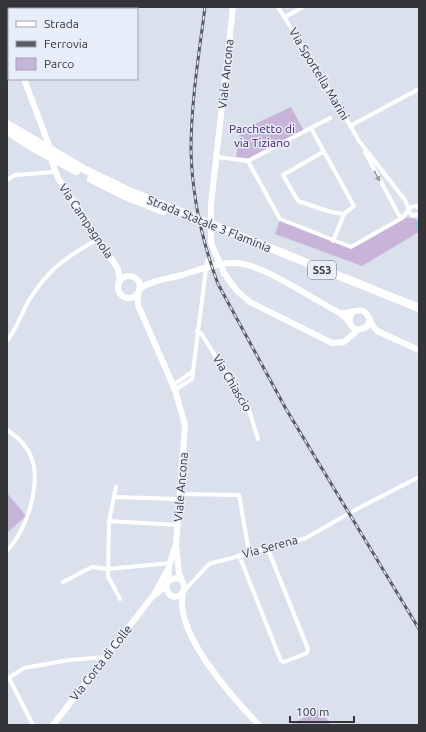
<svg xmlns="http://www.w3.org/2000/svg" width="426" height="732" font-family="Ubuntu,sans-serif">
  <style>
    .green { fill: #c7b4d8 }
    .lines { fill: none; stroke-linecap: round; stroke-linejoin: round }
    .canal { stroke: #83cee6; stroke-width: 4.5 }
    .street { stroke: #fff; stroke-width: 4 }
    .secondary { stroke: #fff; stroke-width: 6 }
    .highway { stroke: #fff; stroke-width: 8 }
    .rail-casing { stroke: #585b61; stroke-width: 3 }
    .rail { stroke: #e8eef9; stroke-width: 1.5; stroke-dasharray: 4.5; stroke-linecap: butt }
    .oneway { fill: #999a9c }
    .labels { text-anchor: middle; stroke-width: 3; stroke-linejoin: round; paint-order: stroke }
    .shield { fill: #e8eef9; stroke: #696c73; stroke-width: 1 }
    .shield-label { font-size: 11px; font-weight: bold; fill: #333539 }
    .street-label { font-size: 12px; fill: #333539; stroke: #e8eef9 }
    .park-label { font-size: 12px; fill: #462161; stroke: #e8eef9 }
  </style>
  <rect width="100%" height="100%" fill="#dbe1ec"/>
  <g class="green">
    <path d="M291,107L304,131L249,158L236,157L240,131Z"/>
    <path d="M411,217L419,221V232L362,266L275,234L280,220L351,248L403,219Z"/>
    <path d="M7,493L26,516L7,533Z"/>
    <path d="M321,708L330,725L292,724Z"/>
  </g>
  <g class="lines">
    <path class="canal" d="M417,224L419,228"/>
    <g class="street">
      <path d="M278,7L342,111L359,141L405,200L409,210"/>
      <path d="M285,17L303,7"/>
      <path d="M350,126L419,89"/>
      <path d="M311,128L354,206L344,214L331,212L298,201L283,175L323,152"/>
      <path d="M365,152L401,219"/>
      <path d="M217,157L248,161L280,219L351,247L402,218L411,207L416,206L419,208"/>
      <path d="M248,161L330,118"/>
      <path d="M7,180L15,175L54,172"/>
      <path d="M409,211L412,216L419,214"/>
      <path d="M333,241L344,214"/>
      <path d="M197,331L201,333L249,410L258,439"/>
      <path d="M7,341C16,330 21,315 28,302C47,270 66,257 98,239"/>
      <path d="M173,385L192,372"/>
      <path d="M175,390L192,379L207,261"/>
      <path d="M7,430C38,450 39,475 30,508C25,525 19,538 7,551"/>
      <path d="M116,487L109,521L108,576L120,599"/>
      <path d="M180,494L239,495L249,552"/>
      <path d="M114,497L179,499"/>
      <path d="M353,511L419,477"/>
      <path d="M109,521L178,525"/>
      <path d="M239,555L281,661L284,662L307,653L308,649L267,547"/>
      <path d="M63,582L92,567L108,569L170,563"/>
      <path d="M185,590L209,564L306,538L348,514"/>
      <path d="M9,678L33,725"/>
      <path d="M7,679L24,668L69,660L106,657"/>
    </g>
    <g class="secondary">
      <path d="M233,7L211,204V243L224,273L237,291L250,302L332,343L344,342L358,330"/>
      <path d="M7,36L9,40"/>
      <path d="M24,79L49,145"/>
      <path d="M52,162L58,178L118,269L120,281"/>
      <circle cx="129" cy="287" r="11"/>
      <path d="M139,289C152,280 168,279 182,275C199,270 218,262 236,263C265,265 312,299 340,313L349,321"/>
      <path d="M138,293V305L175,390L185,425L176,544L169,566L168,581"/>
      <path d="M341,313C350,315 356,308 364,311L370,319L367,327L358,330L353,328L349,321L352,313"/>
      <path d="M370,322L377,331L419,350"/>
      <path d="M176,545L179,573L185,588L181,595L175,597L170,595L166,588L168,581L176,578L181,579"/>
      <path d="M155,593L168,569"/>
      <path d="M183,593C173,632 233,698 259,725"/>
      <path d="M53,725L152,597L167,585"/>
    </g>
    <g class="highway">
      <path d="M7,124L82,168L129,191L419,308"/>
      <path d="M7,131L30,146L76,171"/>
      <path d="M91,179L125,196L163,211"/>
    </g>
    <g class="rail-casing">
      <path id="rail" d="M205,7C199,54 191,102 191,150C192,196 202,241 218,284L286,409L419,629"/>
    </g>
    <use href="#rail" class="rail"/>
  </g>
  <defs><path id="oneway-solid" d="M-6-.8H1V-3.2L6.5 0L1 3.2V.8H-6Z"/></defs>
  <use class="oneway" href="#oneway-solid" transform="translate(377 176) rotate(61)"/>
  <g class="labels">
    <rect class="shield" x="308" y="261" width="28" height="18" rx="3"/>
    <g class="shield-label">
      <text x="322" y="274">SS3</text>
    </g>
    <g class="street-label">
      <text transform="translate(226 74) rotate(-84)" y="4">Viale Ancona</text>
      <text transform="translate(319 74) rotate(59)" y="4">Via Sportella Marini</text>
      <text transform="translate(86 221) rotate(56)" y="4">Via Campagnola</text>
      <text transform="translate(209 224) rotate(22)" y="4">Strada Statale 3 Flaminia</text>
      <text transform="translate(232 383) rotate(59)" y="4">Via Chiascio</text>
      <text transform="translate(181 487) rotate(-85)" y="4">Viale Ancona</text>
      <text transform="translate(270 547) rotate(-15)" y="4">Via Serena</text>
      <text transform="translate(101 663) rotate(-52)" y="4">Via Corta di Colle</text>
    </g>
    <g class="park-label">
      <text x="262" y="133">Parchetto di<tspan x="262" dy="14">via Tiziano</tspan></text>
    </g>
  </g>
  <rect width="426" height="732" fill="none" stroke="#333539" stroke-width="16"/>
  <rect x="8" y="8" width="130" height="72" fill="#e8eef9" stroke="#a0a4ac"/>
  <rect x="16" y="21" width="20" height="6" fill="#ffffff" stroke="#a0a4ac"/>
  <text x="44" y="28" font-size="12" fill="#333539">Strada</text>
  <rect x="16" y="41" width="20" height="6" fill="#585b61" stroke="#a0a4ac"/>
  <text x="44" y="48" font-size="12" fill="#333539">Ferrovia</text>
  <rect x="16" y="58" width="20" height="12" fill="#c7b4d8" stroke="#a0a4ac"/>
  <text x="44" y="68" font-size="12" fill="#333539">Parco</text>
  <path d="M290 716v6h64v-6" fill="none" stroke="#333539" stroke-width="2"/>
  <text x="296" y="716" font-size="12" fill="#333539" stroke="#e8eef9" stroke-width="3" paint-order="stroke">100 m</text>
</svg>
